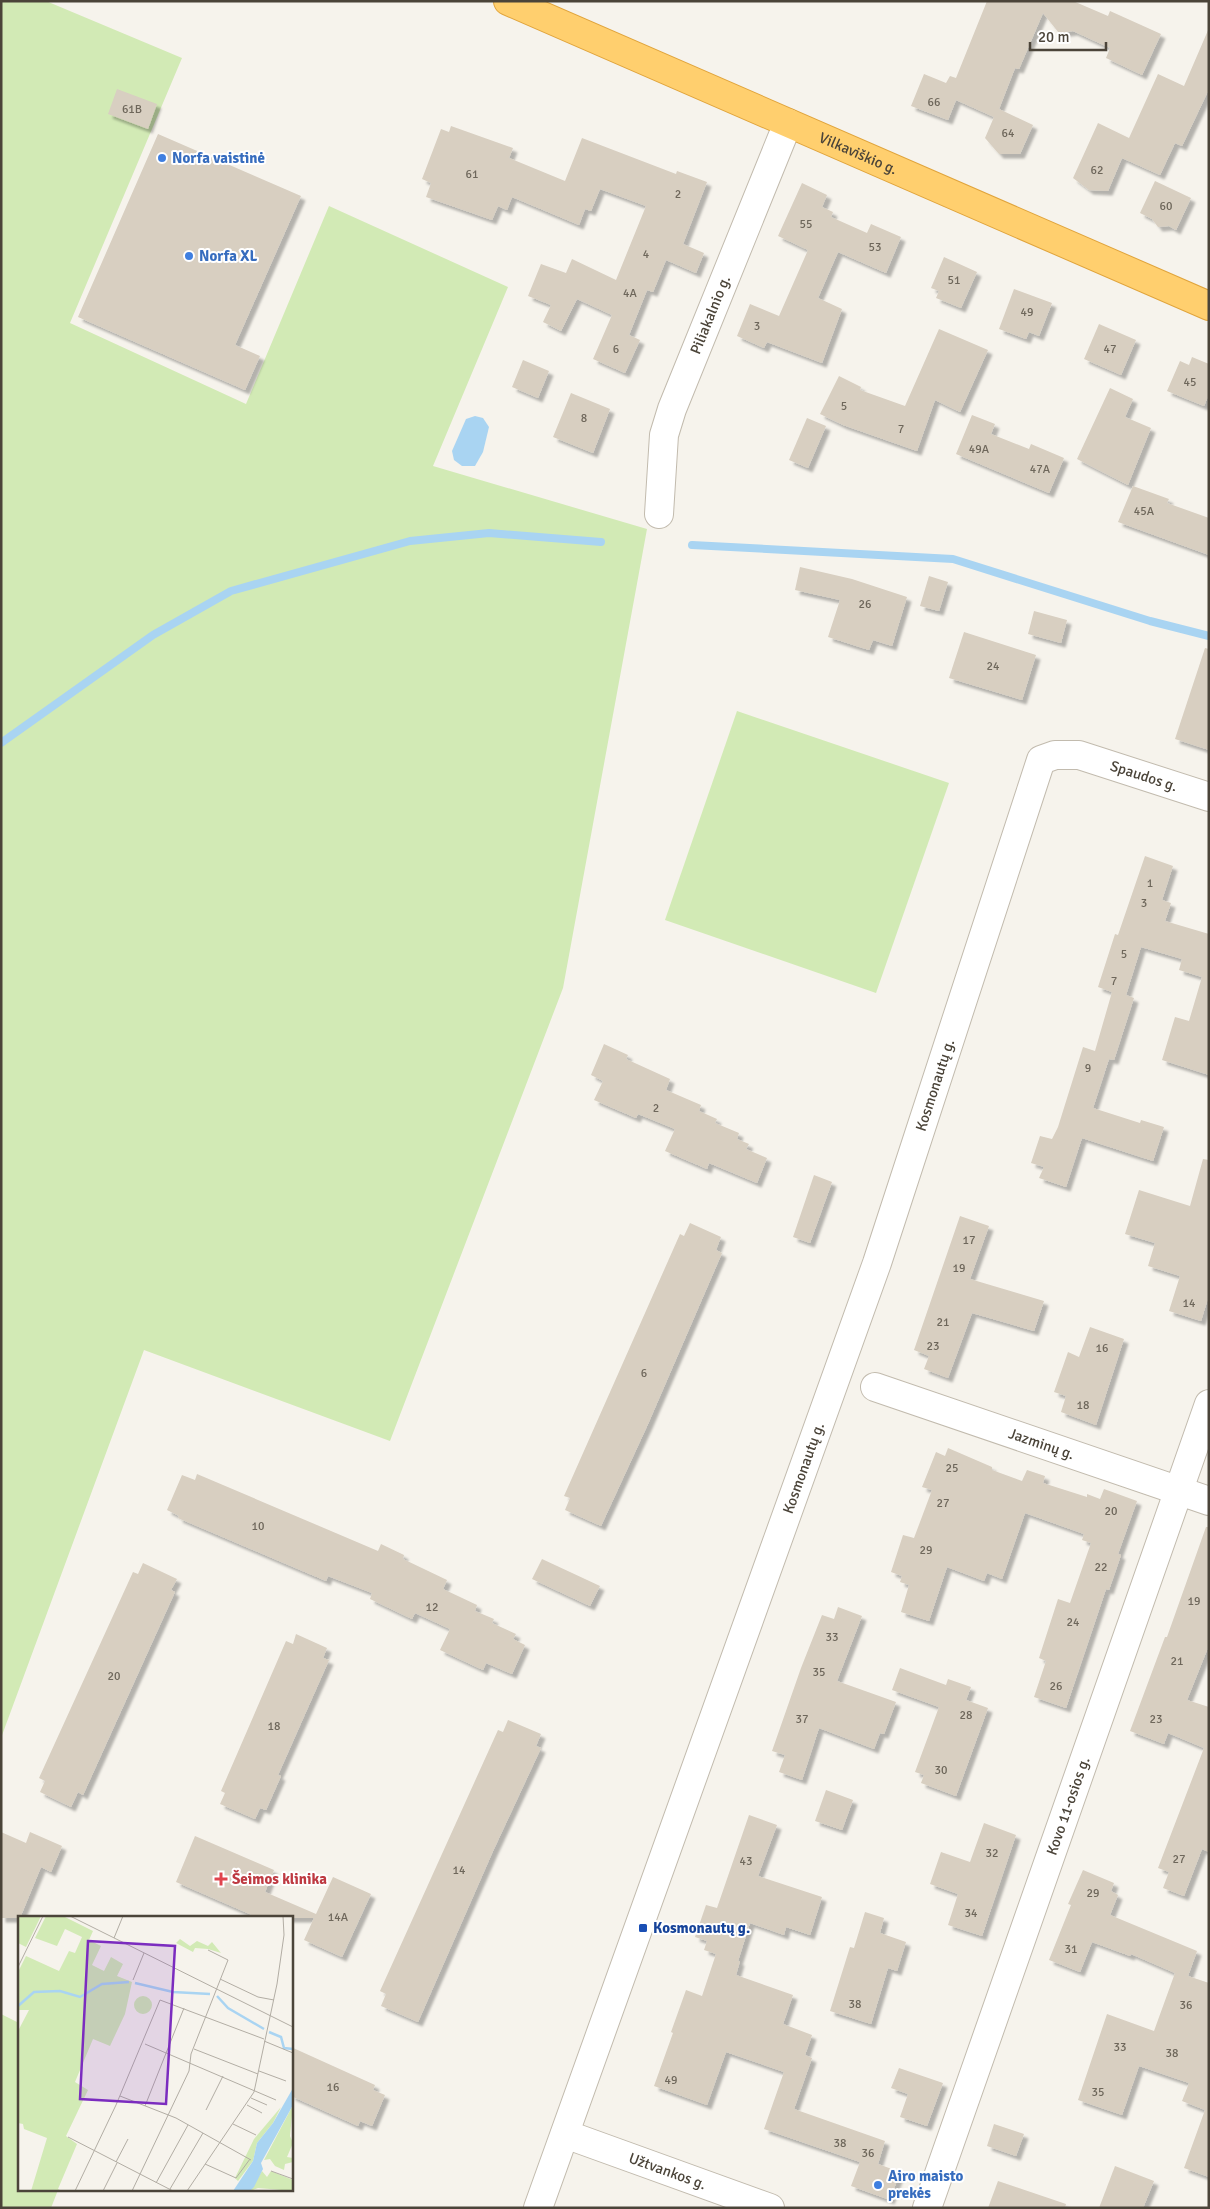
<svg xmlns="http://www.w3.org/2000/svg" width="1210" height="2209" font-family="Signika,sans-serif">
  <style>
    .green { fill: #d2eab5 }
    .water { fill: #a9d4f2 }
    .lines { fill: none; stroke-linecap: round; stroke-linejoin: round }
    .stream { stroke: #a9d4f2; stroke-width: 8 }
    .building { fill: #d8cfc1; filter: url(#shadow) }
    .street-casing { stroke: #c2bbae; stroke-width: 30 }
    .highway-casing { stroke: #e0a43c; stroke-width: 30 }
    .street { stroke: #fff; stroke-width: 28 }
    .highway { stroke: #ffcf6e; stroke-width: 28 }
    .shop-dot { fill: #3f7fe0; stroke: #fff; stroke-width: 2 }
    .health-dot { fill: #e0444e; stroke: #fff; stroke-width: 2 }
    .transit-dot { fill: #1a4fb4; stroke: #fff; stroke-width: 2 }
    .labels { text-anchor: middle; stroke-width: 4; stroke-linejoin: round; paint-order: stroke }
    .number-label { font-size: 12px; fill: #6e675b }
    .street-label { font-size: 15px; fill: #4b4439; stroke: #fff }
    .shop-label { font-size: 15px; font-weight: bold; fill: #366cbe; stroke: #fff; text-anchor: start }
    .health-label { font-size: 15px; font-weight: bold; fill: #be3a42; stroke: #fff; text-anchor: start }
    .transit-label { font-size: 15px; font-weight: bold; fill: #164399; stroke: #fff; text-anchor: start }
    .inset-river { fill: none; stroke: #a9d4f2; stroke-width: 2.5 }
    .inset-road { fill: none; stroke: #b2ada4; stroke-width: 1 }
    .view { fill: #7b2cbf; fill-opacity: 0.15; stroke: #7b2cbf; stroke-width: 2.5 }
    .inset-edge { fill: none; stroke: #4b4439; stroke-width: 2.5 }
  </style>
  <defs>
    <filter id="shadow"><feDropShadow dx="4.5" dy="4.5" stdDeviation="1" flood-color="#0004"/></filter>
  </defs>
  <rect width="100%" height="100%" fill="#f6f3ec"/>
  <g class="green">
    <path d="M1,1H46L182,58L70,323L246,404L329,206L508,287L433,466L647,529L563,988L390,1441L144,1350L1,1738Z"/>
    <path d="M737,711L949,783L876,993L665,920Z"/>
    <path d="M1,2014L19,2023V2190H58L51,2208H1Z"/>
  </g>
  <path class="water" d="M475,416L483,418L489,427L483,452L475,466H462L454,460L452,451L466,419Z"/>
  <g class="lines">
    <g class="stream">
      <path d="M692,545L953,559L1150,621L1209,636"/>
      <path d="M1,743L153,635L231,591L410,541L489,533L601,542"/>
    </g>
  </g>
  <g class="building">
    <path d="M987,1H1073L1108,16L1110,11L1161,34L1142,75L1106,58L1110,48L1073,31L1059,33L1043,13L1019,69L1015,68L999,109L1033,125L1020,154H999L985,138L994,117L956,100L948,120L911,106L924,74L946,83L950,76L956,78Z"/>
    <path d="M1209,28V89L1182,146L1175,143L1160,175L1122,158L1108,191L1089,190L1073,178L1098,123L1129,138L1158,74L1184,86Z"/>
    <path d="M117,89L157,104L148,129L108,114Z"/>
    <path d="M451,126L513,148L509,158L565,181L582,138L676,174L677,171L707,182L683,244L704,253L696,273L666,260L653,292L647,290L629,335L640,340L625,373L593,359L612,315L577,299L561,331L543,322L551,305L528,296L541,264L566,273L572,259L616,280L646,206L600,189L591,211L585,209L579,225L512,197L507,210L498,206L492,220L426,197L431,183L422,179L441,129L449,132Z"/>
    <path d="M158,134L301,196L235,345L260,356L245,390L78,317Z"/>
    <path d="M1155,181L1191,198L1176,230L1169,226L1158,227L1152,219L1140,213Z"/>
    <path d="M802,183L827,195L822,207L833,212L831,217L867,233L871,224L901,237L886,273L838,252L818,298L842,309L822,363L767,342L764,348L737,336L750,304L779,316L808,250L778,236Z"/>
    <path d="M944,257L977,272L961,308L936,298L939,291L931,288Z"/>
    <path d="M1014,289L1052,303L1039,336L1029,332L1026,339L999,329Z"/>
    <path d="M1099,324L1136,340L1121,375L1084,359Z"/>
    <path d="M939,329L988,350L960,412L935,400L917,451L843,425L820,414L839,376L861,387L860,390L905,406Z"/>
    <path d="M1192,357L1209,364V394L1204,406L1167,391L1180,361L1189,365Z"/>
    <path d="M523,360L549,371L538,398L512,387Z"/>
    <path d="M1110,388L1133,399L1125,417L1151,428L1128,485L1077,459Z"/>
    <path d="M571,393L610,409L593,453L553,437Z"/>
    <path d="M972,415L995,424L991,434L1029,449L1031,444L1064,458L1049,493L956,454Z"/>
    <path d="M807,418L826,426L808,468L789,460Z"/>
    <path d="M1133,486L1169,499L1167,503L1209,518V555L1118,522Z"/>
    <path d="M800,567L852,579L907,597L892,646L873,640L869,650L828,637L840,600L795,590Z"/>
    <path d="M929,576L948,582L939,611L920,606Z"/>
    <path d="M1034,611L1067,620L1061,643L1028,634Z"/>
    <path d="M964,632L1036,655L1022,700L949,678Z"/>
    <path d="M1205,648L1209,649V750L1175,739Z"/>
    <path d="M1145,856L1173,866L1162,900L1171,903L1165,921L1209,934V1075L1162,1060L1175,1017L1189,1021L1202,977L1179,970L1182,959L1141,947L1126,995L1134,998L1114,1060L1109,1059L1093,1108L1140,1123L1141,1120L1164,1127L1153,1161L1082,1138L1066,1187L1039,1178L1044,1167L1031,1163L1040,1136L1052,1139L1058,1127L1083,1047L1095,1051L1112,992L1098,987L1115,934L1118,935Z"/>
    <path d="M604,1044L628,1055L626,1059L670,1079L666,1090L701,1105L699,1111L717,1119L715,1123L739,1133L737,1139L749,1144L746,1149L767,1158L757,1183L709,1163L707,1169L665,1151L675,1129L638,1114L636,1118L594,1100L603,1081L591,1075Z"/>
    <path d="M1203,1159L1209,1160V1295L1201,1321L1169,1311L1180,1276L1148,1266L1155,1243L1125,1234L1139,1190L1190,1206Z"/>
    <path d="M814,1175L832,1182L810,1243L793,1237Z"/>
    <path d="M960,1216L989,1226L970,1279L1044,1301L1034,1331L972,1313L948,1378L924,1369L929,1356L914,1350Z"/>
    <path d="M690,1223L721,1237L716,1250L722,1253L648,1424L601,1526L565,1510L570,1498L564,1496L680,1234L684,1236Z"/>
    <path d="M1090,1327L1124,1339L1096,1425L1061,1412L1066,1396L1054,1392L1068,1352L1079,1357Z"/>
    <path d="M948,1448L992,1467V1470L1022,1481L1027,1470L1045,1476L1043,1483L1087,1497V1494L1100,1499L1104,1489L1137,1501L1118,1554L1121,1555L1109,1590L1106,1589L1066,1708L1034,1697L1046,1661L1039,1658L1058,1599L1070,1603L1091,1543L1082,1540L1084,1534L1025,1513L1002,1579L987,1573L984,1581L947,1567L929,1621L901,1612L909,1585L900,1582L902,1576L891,1572L903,1535L914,1538L932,1490L922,1487L936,1452L945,1456Z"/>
    <path d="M197,1474L378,1551L381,1544L404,1555L403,1559L447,1580L443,1589L477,1605L475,1611L494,1619L492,1623L516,1634L513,1639L525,1645L512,1674L486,1663L483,1670L440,1650L450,1629L415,1613L412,1619L370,1599L372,1593L328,1576L326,1581L178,1518L179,1516L167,1510L182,1475L195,1480Z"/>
    <path d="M1206,1527H1209V1645L1187,1700L1209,1707V1852L1202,1849L1184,1896L1163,1888L1169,1872L1158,1868L1204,1748L1168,1733L1164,1744L1130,1731L1165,1637H1167Z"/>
    <path d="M542,1559L600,1586L590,1606L532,1579Z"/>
    <path d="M143,1563L177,1579L171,1590L175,1592L83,1795L78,1792L71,1807L40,1792L45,1781L39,1778L133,1572L138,1574Z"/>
    <path d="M838,1607L862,1616L837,1681L896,1702L884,1734L880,1733L874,1749L819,1728L802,1780L779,1772L785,1755L772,1751L801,1668L822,1615L834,1619Z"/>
    <path d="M296,1634L327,1648L323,1658L329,1660L278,1775L281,1776L266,1810L260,1808L255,1819L220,1804L225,1793L221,1791L286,1641L293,1644Z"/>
    <path d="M900,1668L946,1685L948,1679L971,1687L966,1700L988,1708L956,1796L921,1783L924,1775L915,1772L939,1707L892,1690Z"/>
    <path d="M508,1720L541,1734L536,1746L541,1748L493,1851L418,2022L381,2006L386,1994L380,1991L498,1730L503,1732Z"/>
    <path d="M826,1790L853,1800L842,1830L815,1821Z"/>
    <path d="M749,1815L777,1825L758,1876L822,1897L810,1935L786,1927L784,1935L750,1923L738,1961H740L736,1975L793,1995L783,2024L812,2035L805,2055L812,2058L794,2109L885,2141L878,2164L900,2172L890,2200L851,2186L860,2162L764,2129L784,2072L726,2052L707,2105L654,2086L673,2033L671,2032L686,1990L702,1996L716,1954L704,1950L707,1941L695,1937L706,1905L717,1908Z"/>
    <path d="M984,1823L1016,1835L982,1936L948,1925L958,1894L930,1884L941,1852L970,1862Z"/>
    <path d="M1,1832L26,1843L30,1832L62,1846L51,1872L41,1867L20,1918H1Z"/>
    <path d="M195,1836L274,1870L265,1892L316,1914L333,1877L371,1894L342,1957L304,1940L314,1918H259L176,1882Z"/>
    <path d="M1083,1870L1114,1883L1111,1891L1118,1895L1110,1915L1197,1951L1188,1976L1209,1983V2177L1184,2168L1205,2110L1182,2101L1189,2083L1139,2066L1122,2115L1078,2100L1107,2014L1154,2031L1175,1973L1131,1954L1130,1956L1092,1942L1080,1972L1049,1960L1071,1905L1068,1904Z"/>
    <path d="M865,1912L884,1918L880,1933L906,1942L897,1971L888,1968L871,2024L830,2011L850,1947L854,1948Z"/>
    <path d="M291,2047L375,2085L373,2090L385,2095L372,2126L360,2121L358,2126L291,2096Z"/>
    <path d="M899,2068L943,2083L927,2126L900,2117L908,2094L891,2088Z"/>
    <path d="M994,2124L1024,2134L1016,2156L987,2146Z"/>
    <path d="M1115,2166L1154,2181L1143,2208H1099Z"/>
    <path d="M998,2181L1066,2204L1065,2208H988Z"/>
  </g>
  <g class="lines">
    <g class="street-casing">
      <g id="street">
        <path id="s1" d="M659,514L664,435L672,409L788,123"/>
        <path id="s2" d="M875,1387L1209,1501"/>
        <path id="s3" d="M565,2134L770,2208"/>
        <path id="s4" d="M538,2208L877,1263L1041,760L1055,755H1079L1209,797"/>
        <path id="s5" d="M927,2208L1209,1404"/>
      </g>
    </g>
    <g class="highway-casing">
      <g id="highway">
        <path id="s6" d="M508,1L1209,306"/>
      </g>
    </g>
    <use href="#street" class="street"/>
    <use href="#highway" class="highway"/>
  </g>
  <g class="shop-dot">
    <circle cx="162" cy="158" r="5"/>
    <circle cx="189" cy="256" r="5"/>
    <circle cx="878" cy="2185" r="5"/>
  </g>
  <path class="health-dot" d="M218.5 1871.5h5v5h5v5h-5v5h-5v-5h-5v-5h5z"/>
  <rect class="transit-dot" x="638" y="1923" width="10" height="10" rx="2.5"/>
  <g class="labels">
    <g class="number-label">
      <text x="934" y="106">66</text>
      <text x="132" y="113">61B</text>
      <text x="1008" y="137">64</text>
      <text x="1097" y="174">62</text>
      <text x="472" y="178">61</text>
      <text x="678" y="198">2</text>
      <text x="1166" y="210">60</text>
      <text x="806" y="228">55</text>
      <text x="875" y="251">53</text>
      <text x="646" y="258">4</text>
      <text x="954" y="284">51</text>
      <text x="630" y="297">4A</text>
      <text x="1027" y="316">49</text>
      <text x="757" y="330">3</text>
      <text x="616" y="353">6</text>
      <text x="1110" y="353">47</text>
      <text x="1190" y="386">45</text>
      <text x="844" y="410">5</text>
      <text x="584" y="422">8</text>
      <text x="901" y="433">7</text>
      <text x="979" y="453">49A</text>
      <text x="1040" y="473">47A</text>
      <text x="1144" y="515">45A</text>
      <text x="865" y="608">26</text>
      <text x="993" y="670">24</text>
      <text x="1150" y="887">1</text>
      <text x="1144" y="907">3</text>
      <text x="1124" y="958">5</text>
      <text x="1114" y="985">7</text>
      <text x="1088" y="1072">9</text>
      <text x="656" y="1112">2</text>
      <text x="969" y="1244">17</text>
      <text x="959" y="1272">19</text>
      <text x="1189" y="1307">14</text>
      <text x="943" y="1326">21</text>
      <text x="933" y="1350">23</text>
      <text x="1102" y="1352">16</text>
      <text x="644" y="1377">6</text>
      <text x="1083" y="1409">18</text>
      <text x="952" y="1472">25</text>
      <text x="943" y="1507">27</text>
      <text x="1111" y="1515">20</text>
      <text x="258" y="1530">10</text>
      <text x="926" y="1554">29</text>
      <text x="1101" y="1571">22</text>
      <text x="1194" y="1605">19</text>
      <text x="432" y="1611">12</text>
      <text x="1073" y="1626">24</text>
      <text x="832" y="1641">33</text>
      <text x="1177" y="1665">21</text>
      <text x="819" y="1676">35</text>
      <text x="114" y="1680">20</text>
      <text x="1056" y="1690">26</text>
      <text x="966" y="1719">28</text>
      <text x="802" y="1723">37</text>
      <text x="1156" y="1723">23</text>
      <text x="274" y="1730">18</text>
      <text x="941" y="1774">30</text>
      <text x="992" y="1857">32</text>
      <text x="1179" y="1863">27</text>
      <text x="746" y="1865">43</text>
      <text x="459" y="1874">14</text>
      <text x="1093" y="1897">29</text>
      <text x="971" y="1917">34</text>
      <text x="338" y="1921">14A</text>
      <text x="1071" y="1953">31</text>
      <text x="855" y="2008">38</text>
      <text x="1186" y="2009">36</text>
      <text x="1120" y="2051">33</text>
      <text x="1172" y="2057">38</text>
      <text x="671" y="2084">49</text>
      <text x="333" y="2091">16</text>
      <text x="1098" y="2096">35</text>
      <text x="840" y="2147">38</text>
      <text x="868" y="2157">36</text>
    </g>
    <g class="street-label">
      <text dy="5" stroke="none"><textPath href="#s6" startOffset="382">Vilkaviškio g.</textPath></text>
      <text dy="5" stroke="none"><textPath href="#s1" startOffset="208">Piliakalnio g.</textPath></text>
      <text dy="5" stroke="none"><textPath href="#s4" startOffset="1640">Spaudos g.</textPath></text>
      <text dy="5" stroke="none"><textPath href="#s4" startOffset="1191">Kosmonautų g.</textPath></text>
      <text dy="5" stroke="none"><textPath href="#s2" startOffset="176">Jazminų g.</textPath></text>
      <text dy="5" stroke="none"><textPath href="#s4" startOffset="786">Kosmonautų g.</textPath></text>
      <text dy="5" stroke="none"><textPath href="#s5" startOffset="426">Kovo 11-osios g.</textPath></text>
      <text dy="5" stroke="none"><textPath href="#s3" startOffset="109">Užtvankos g.</textPath></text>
    </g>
    <g class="shop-label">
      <text x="172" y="163">Norfa vaistinė</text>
      <text x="199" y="261">Norfa XL</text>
      <text x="888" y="2181">Airo maisto<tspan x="888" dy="17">prekės</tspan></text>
    </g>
    <g class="health-label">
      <text x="232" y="1884">Šeimos klinika</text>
    </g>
    <g class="transit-label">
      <text x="653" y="1933">Kosmonautų g.</text>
    </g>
  </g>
  <g transform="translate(18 1916)">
    <rect width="275" height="275" fill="#f6f3ec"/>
    <path d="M0,0H23L8,31L0,27ZM28,0H45L75,15L71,24L83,30L74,49L86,55L93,41L105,48L99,60L114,66L107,98L92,130L75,123L57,166L70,174L48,220L59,228L40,273L44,275H13L29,222L6,213L5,208L0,207V115L11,94H0V56L8,40L41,55L51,35L57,37L64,21L47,13L39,30L17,22ZM162,23L172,30L179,25L190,30L194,26L203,37L190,33L177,32L175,36L158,27ZM116 89a9 9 0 1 1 18 0a9 9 0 1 1-18 0ZM275,167L255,207L239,227L235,245L220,265L217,262L236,223L263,191ZM275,189L272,220L275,227L269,241L275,242V246L267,248L266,254L257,250L252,243L246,244ZM244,255L249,261L253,255L275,264V275L240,272L232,275Z" fill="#d2eab5"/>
    <path d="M275,172V189L243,247L245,253L236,271L232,275H215L235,245L239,227L255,207Z" fill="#a9d4f2"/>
    <path class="inset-river" d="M117,67L155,76L192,78M199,80L210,92L246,113M0,90L16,76L42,75L62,81L84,68L111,66M251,116L263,121L266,132L275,133"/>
    <path class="inset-road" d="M52,0L275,111M96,22L105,0M0,51L25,0M202,63L240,81L256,84M115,64L126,37M246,125L275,137M127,128L258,184M176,133L240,158M241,155L268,165M102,180L158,202L233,244M233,182L249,189M229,189L244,197M127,190L166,92M188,194L205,160M215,208L238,219M50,221L155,275M98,246L110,223M187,248L218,262L232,243M253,255L275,263M138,267L170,209M152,273L185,217M57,275L98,189L142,84L246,123M85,275L99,247M114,275L171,155L173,138L210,44L190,34M169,275L236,176L259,68L266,19L265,0"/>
    <path class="view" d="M70,25L157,30L148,188L62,183Z"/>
    <rect width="275" height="275" class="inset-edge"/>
  </g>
  <rect width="1210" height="2209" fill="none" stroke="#4b4439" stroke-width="5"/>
  <path d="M1030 42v8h76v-8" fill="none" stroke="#4b4439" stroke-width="2.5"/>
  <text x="1038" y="42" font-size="15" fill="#4b4439" stroke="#ffffff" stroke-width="4" paint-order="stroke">20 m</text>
</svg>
